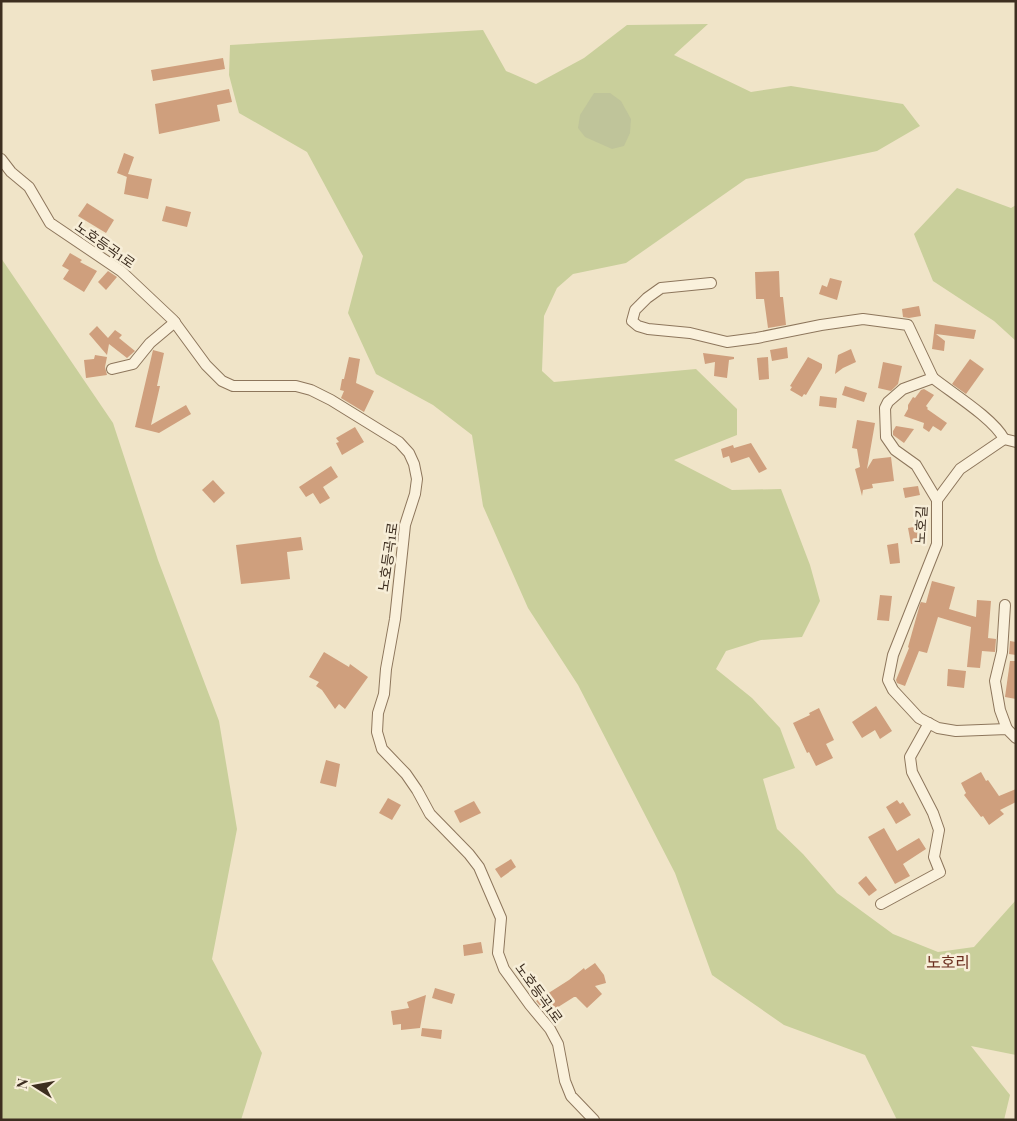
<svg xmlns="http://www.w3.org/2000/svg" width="1017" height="1121" font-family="'Playfair Display','Noto Sans KR',serif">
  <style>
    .green { fill: #c9cf9b }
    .cemetery { fill: #bfc49a }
    .building { fill: #cf9f7d }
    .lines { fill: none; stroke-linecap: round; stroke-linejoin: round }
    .minor-casing { stroke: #8d765c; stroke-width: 12 }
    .minor { stroke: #faf1dc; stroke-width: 10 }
    .labels { text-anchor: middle; stroke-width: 5; stroke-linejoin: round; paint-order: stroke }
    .street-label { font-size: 14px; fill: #3d2e20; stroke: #f7eed8 }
    .quarter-label { font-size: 16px; fill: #6b2e1e; stroke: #f7eed8 }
  </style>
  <rect width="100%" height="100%" fill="#f0e4c8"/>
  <g class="green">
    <path d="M708,24L674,55L751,92L791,86L903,104L920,126L877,151L746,179L626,263L573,274L557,288L544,316L542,371L554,382L696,369L737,409V435L674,460L732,490L781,489L810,565L820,601L802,637L761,640L726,651L716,669L752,698L780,728L795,768L763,779L777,829L803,854L837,893L893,934L938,952L974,947L1016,900V1055L971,1046L1010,1095L1004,1120H897L865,1055L784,1025L712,975L675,873L578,685L528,608L483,506L472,435L433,405L376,374L348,313L363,256L307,152L239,113L229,75L230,45L483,30L506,71L536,84L584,58L627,25Z"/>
    <path d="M957,188L1011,208L1016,205V341L994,321L933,281L914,234Z"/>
    <path d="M1,258L113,423L158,560L219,721L237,829L212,959L262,1053L241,1120H1Z"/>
  </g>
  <path class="cemetery" d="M594,93H610L621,101L631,119L630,133L624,146L612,149L585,137L578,128L580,115Z"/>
  <g class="building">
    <path d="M223,58L225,69L153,81L151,70Z"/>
    <path d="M229,89L232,102L217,105L220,121L159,134L155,104Z"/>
    <path d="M124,153L134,157L128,174L152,179L148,199L124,194L127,176V177L117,173Z"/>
    <path d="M87,203L114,220L106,233L78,216Z"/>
    <path d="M166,206L191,212L187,227L162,221Z"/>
    <path d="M70,253L82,260L80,262L97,271L84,292L63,279L69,270L62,266Z"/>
    <path d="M108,271L117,277L106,290L98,282Z"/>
    <path d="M779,271L780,297H783L786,325L768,328L764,299H756L755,272Z"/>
    <path d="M830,278L842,281L837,300L819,294L822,285L827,287Z"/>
    <path d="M919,306L921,316L909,318L903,317L902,309Z"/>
    <path d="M935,324L976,330L974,339L936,334L945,341L944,351L932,349Z"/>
    <path d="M97,326L108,338L115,330L122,335L119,338L135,351L127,358L109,344L107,355L89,334Z"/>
    <path d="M787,347L788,358L772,361L770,350Z"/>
    <path d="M851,349L856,362L843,368L835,374L838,355Z"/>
    <path d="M153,350L164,353L157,386H160L151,425L186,405L191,414L159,433L135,427Z"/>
    <path d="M703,353L734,357V359L729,360L727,378L714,376L715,362L705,364Z"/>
    <path d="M95,355L107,357L105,367L107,375L86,378L84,360L94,359Z"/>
    <path d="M349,357L360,359L356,383L374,391L364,412L341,398L344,391L340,390L342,379H344Z"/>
    <path d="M768,357L769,379L759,380L757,358Z"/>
    <path d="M808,357L822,364V368L806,395L804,394L802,397L790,390L792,387L790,386Z"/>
    <path d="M970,359L984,369L966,394L952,384Z"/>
    <path d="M883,362L902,366L898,384L891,391L878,388Z"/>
    <path d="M845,386L867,393L864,402L842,395Z"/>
    <path d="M924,389L934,395L926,406L928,408L927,409L947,423L941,431L933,426L929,432L923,428L924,423L904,416L908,409V405L913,397L915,398L921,390Z"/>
    <path d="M820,396L837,398L836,408L819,406Z"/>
    <path d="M857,420L875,423L867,469L873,459L891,457L894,481L872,484L873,488L863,490L862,496L855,469L860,467L857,449L852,448Z"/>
    <path d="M896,426L914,429L904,443L893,435V431Z"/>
    <path d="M355,427L364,442L342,455L336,443L339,442L336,438Z"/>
    <path d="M751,443L767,469L759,473L749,457L731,463L729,456L723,458L721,449L733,445L734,448Z"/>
    <path d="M331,466L338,477L323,487L330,498L320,504L313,493L306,497L299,487Z"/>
    <path d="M213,480L225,493L214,503L202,490Z"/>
    <path d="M918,486L920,495L905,498L903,488Z"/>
    <path d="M919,526L922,541L911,544L908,528Z"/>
    <path d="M301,537L303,550L287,552L290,579L241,584L236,545Z"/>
    <path d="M898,543L900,563L890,564L887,545Z"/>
    <path d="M932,581L955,587L949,609L976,617L977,600L991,601L988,638L996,639L995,652L982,651L980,668L967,667L971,627L938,617L927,653L919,651L905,686L897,683L896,680L909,648L908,647L920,604L921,602L926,603Z"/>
    <path d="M880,595L892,596L889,621L877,620Z"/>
    <path d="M1010,641L1016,642V655L1009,654Z"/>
    <path d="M324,652L349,667L350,664L368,677L345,709L339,704L335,709L322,690L316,686L319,682L309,677Z"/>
    <path d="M1010,661H1016V699L1005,697Z"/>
    <path d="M948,669L966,671L964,688L947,686Z"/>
    <path d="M876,706L892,731L880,739L875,730L862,738L852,722Z"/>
    <path d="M819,708L834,740L826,744L833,758L816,766L809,752L807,753L793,723L810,715L809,713Z"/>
    <path d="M326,760L340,764L336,787L320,783Z"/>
    <path d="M981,772L986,781L988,780L999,796L1016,789V802L1000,810L1004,814L989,825L983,816L981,817L964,795L966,793L961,783Z"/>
    <path d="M388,798L401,805L392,820L379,813Z"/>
    <path d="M897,800L900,804L903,802L911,815L896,824L886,807Z"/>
    <path d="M474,801L481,813L460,823L454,811Z"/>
    <path d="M884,828L897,851L919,838L926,849L903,864L910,876L895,884L868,837Z"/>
    <path d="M511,859L516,867L501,878L495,869Z"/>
    <path d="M866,876L877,890L869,896L858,883Z"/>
    <path d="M481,942L483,953L464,956L463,945Z"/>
    <path d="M595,963L604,975L606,983L595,986L602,994L587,1008L576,997H574L555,1009L551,1004L542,1008L536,1001L569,980L584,968L585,970Z"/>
    <path d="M435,988L455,994L452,1004L432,998Z"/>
    <path d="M426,995L420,1028L401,1030V1024L393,1025L391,1011L409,1008L407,1002Z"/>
    <path d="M422,1028L442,1030L441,1039L421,1036Z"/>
  </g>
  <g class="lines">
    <g class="minor-casing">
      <g id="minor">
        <path d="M1,159L11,172L29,187L50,223L121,271L173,320L206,365L222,381L233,386H296L311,390L331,400L399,442L409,453L414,464L417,479L415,494L405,525L395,619L386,669L384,694L378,713L377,732L382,749L406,774L417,790L430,814L469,854L479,867L501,918L498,953L504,969L530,1005L550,1029L558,1044L565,1081L571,1096L594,1120"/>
        <path d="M711,283L661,288L647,298L635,310L632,321L638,326L648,329L690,333L727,342L757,338L821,325L863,319L908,325L933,378"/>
        <path d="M112,369L133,364L150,343L175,322"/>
        <path d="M1004,439C994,419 952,393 933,378L903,389L888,402L885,408L886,437L895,450L916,465L937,500V544L893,655L888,680L893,690L919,718L938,728L956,731L1007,729L1016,738"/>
        <path d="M1004,439L1016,442"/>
        <path d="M937,500L960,469L1004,439"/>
        <path d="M1005,605L1002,652L995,681L1000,710L1007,729"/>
        <path d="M881,904L940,872L934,857L939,830L933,813L912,772L910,757L929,723"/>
      </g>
    </g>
    <use href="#minor" class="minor"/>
  </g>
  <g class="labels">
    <g class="street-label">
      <text transform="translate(105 245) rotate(35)" y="5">노호등곡1로</text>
      <text transform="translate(921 525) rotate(-87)" y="5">노호길</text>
      <text transform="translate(388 557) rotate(-82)" y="5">노호등곡1로</text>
      <text transform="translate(539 993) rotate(54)" y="5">노호등곡1로</text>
    </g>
    <g class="quarter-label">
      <text x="948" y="968">노호리</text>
    </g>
  </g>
  <rect width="1017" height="1121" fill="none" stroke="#3d2e20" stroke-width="5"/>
  <g transform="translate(35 1086) rotate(281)" stroke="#f7eed8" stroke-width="4" paint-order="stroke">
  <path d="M0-4L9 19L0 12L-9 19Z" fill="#3d2e20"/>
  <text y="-8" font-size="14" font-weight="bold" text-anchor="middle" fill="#3d2e20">N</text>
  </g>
</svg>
